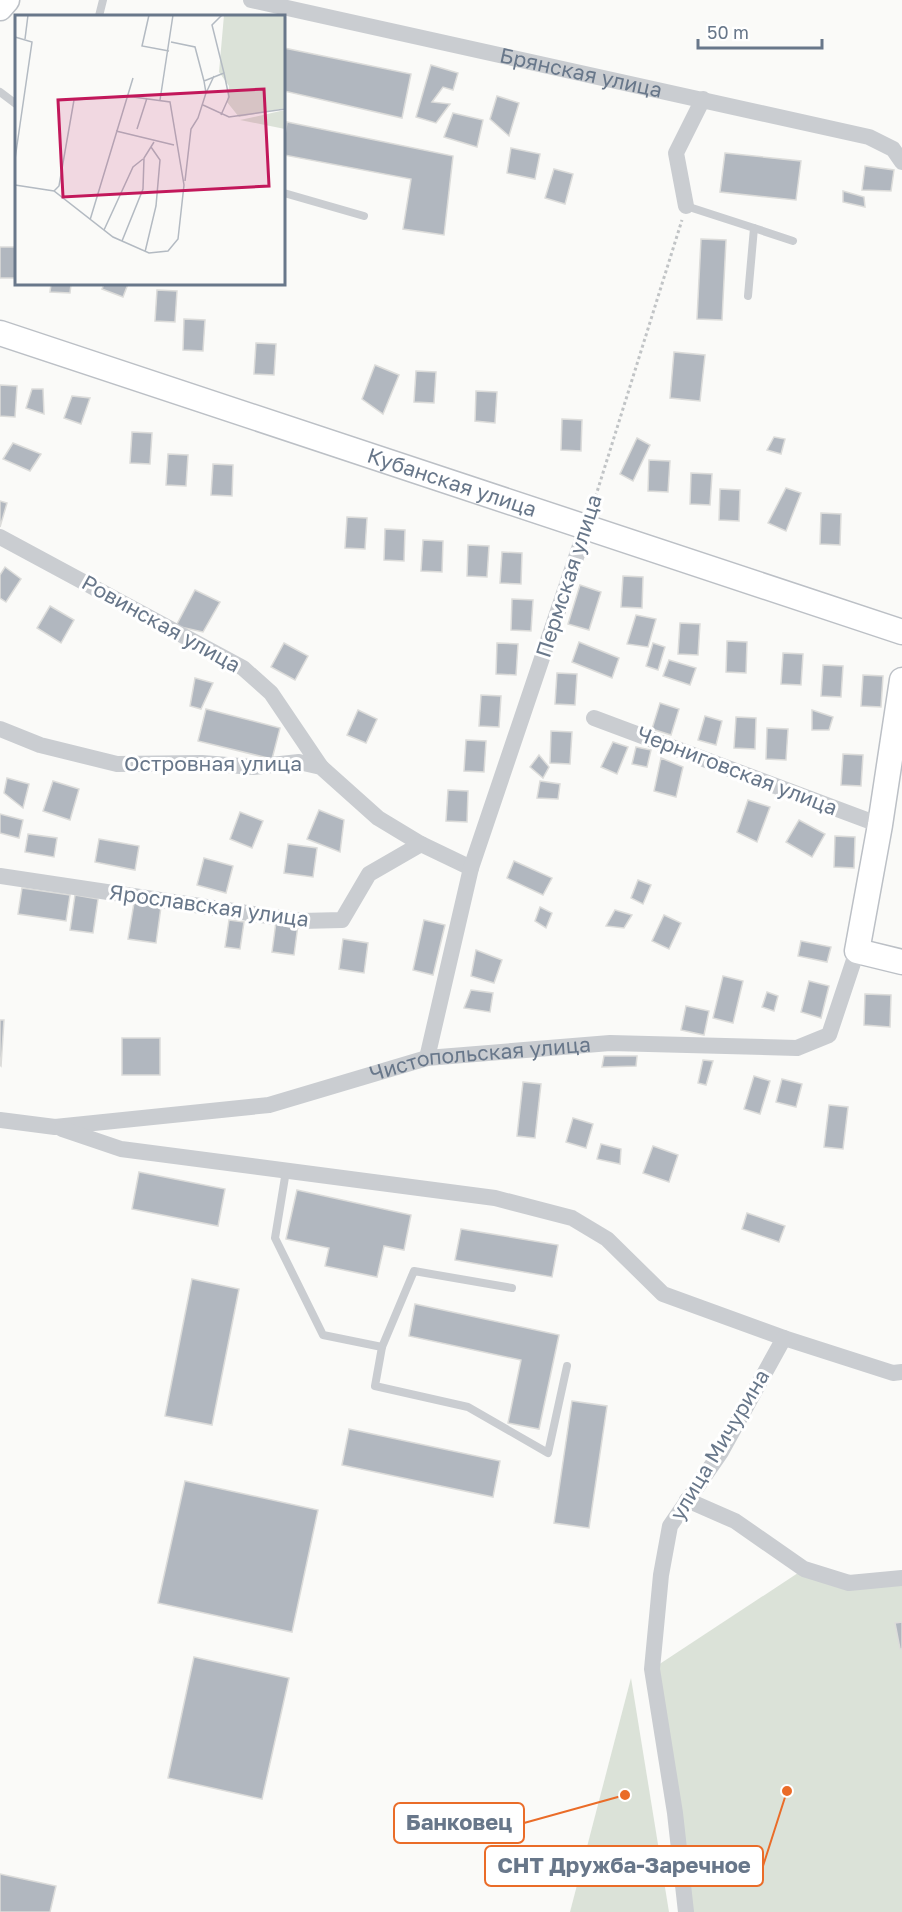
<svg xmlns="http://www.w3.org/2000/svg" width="902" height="1912" font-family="'Golos Text',sans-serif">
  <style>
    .green { fill: #dbe2d8 }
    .building { fill: #b1b7bf; stroke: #dcdcda; stroke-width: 1.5 }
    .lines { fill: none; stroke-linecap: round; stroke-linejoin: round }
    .secondary-casing { stroke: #bcc0c6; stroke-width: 27 }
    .path { stroke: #c1c4c6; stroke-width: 3; stroke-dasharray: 3 3; stroke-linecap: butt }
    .lane { stroke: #cacdd1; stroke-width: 8 }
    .street { stroke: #cacdd1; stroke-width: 16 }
    .secondary { stroke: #fff; stroke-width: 24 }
    .labels { text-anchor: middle; stroke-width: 6; stroke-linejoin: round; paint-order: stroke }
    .street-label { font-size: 21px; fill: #68778a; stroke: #fff }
    .inset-road { fill: none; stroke: #b3bac2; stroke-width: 1.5 }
    .view { fill: #c2185b; fill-opacity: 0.15; stroke: #c2185b; stroke-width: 3 }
    .inset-edge { fill: none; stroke: #68778a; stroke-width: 3 }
    .leader { fill: none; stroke: #ea6c28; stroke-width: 2 }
    .callout-dot { fill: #ea6c28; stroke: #fff; stroke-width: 2 }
    .callout { fill: #fff; stroke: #ea6c28; stroke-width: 2 }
    .callout-label { font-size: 22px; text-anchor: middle; font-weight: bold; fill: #68778a }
  </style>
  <rect width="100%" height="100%" fill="#fafaf8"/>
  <g class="green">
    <path d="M804,1569L902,1586V1912H691L652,1669Z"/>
    <path d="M631,1678L669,1912H570Z"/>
  </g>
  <g class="building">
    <path d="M284,48L411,74L402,118L284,91Z"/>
    <path d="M431,65L458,73L453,90L443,87L432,102L450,104L436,123L416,117Z"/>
    <path d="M497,96L519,103L509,136L490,119Z"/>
    <path d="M453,113L483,120L477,147L444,137Z"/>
    <path d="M287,122L453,156L444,235L403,229L411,179L284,155V141Z"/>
    <path d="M511,148L540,154L535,179L507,173Z"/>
    <path d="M725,153L801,161L796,200L720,192Z"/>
    <path d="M865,166L894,170L891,191L862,190Z"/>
    <path d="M554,169L573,174L565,204L545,198Z"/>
    <path d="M843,191L864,197L865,207L843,202Z"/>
    <path d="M701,239L726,240L722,320L697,319Z"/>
    <path d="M0,247H16L15,278H0Z"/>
    <path d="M51,284H71L70,293L50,292Z"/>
    <path d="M104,284H128L123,297L102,289Z"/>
    <path d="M157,290L177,291L175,322L155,321Z"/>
    <path d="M184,319L205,320L203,351L183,350Z"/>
    <path d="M256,343L276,344L274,375L254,374Z"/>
    <path d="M674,352L705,355L700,401L670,398Z"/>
    <path d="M375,365L399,375L383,414L362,399Z"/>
    <path d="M416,371L436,372L434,403L414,402Z"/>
    <path d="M0,385L17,386L15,417L0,416Z"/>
    <path d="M32,389H43L44,414L26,408Z"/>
    <path d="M476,391L497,392L495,423L475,421Z"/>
    <path d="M72,396L90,398L81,424L64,418Z"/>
    <path d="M562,419L582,420L581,451L561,450Z"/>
    <path d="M132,432L152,433L150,464L130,463Z"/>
    <path d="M774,437L785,439L781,454L767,450Z"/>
    <path d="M637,438L650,445L633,481L620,474Z"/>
    <path d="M13,443L41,454L30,471L3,459Z"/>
    <path d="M168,454L188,455L186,486L166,485Z"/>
    <path d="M649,460L670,461L668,492L648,491Z"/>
    <path d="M213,464L233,465L232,496L211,495Z"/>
    <path d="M691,473L712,474L710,505L690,504Z"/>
    <path d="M786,488L801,493L786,531L768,523Z"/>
    <path d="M720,489L740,490L739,521L719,520Z"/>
    <path d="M0,501L7,503L0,527Z"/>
    <path d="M821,513L841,514L840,545L820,544Z"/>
    <path d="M347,517L367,518L365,549L345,548Z"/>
    <path d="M385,529L405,530L404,561L384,560Z"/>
    <path d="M423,540L443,541L442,572L421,571Z"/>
    <path d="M468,545L489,546L487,577L467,576Z"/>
    <path d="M502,552L522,553L521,584L500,583Z"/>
    <path d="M5,567L21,579L6,602L0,598V575Z"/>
    <path d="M623,576L643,577L642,608L621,607Z"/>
    <path d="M580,585L601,592L589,630L568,624Z"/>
    <path d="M195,590L220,602L203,632L176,626Z"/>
    <path d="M512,599L533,600L531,631L511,630Z"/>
    <path d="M50,606L74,620L61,643L37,628Z"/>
    <path d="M636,615L656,619L648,647L627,644Z"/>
    <path d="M680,623L700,624L698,655L678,654Z"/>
    <path d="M727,641L747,642L746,673L726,672Z"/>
    <path d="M579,642L619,658L612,678L572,662Z"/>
    <path d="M284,643L308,656L295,680L271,667Z"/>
    <path d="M497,643L518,644L516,675L496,674Z"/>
    <path d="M653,643L665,647L658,670L646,666Z"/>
    <path d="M783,653L803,654L801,685L781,684Z"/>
    <path d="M669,660L696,668L690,685L663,676Z"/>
    <path d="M823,665L843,666L841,697L821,696Z"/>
    <path d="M557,673L577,674L575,705L555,704Z"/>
    <path d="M863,675L883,676L881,707L861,706Z"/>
    <path d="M195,678L213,683L201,709L190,706Z"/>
    <path d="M481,695L501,696L499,727L479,726Z"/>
    <path d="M660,703L679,709L671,735L652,729Z"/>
    <path d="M206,709L280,728L272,759L198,741Z"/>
    <path d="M358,710L377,719L366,743L347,735Z"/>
    <path d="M812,710L833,717L829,730H812Z"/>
    <path d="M705,716L722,721L716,745L698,740Z"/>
    <path d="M736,717L756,718L755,749L734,748Z"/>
    <path d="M767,728L788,729L786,760L766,759Z"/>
    <path d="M551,731L572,732L570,764L550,763Z"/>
    <path d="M466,740L486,741L484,772L464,771Z"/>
    <path d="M613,742L628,747L617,774L601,767Z"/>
    <path d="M636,747L651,750L647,767L632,764Z"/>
    <path d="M843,754L863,755L861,786L841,785Z"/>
    <path d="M539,755L549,767L543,778L530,767Z"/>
    <path d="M661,758L683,767L676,797L654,791Z"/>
    <path d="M7,778L29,784L23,808L4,793Z"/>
    <path d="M53,781L79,789L70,820L43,811Z"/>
    <path d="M540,781L560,784L558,799L537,798Z"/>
    <path d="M448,790L468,791L467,822L446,821Z"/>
    <path d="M748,800L770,807L757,842L737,832Z"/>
    <path d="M319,810L344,820L340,852L307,839Z"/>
    <path d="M240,812L263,821L252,848L230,839Z"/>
    <path d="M0,814L23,820L19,838L0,833Z"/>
    <path d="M799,820L825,834L812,857L786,842Z"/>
    <path d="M28,834L57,838L54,857L25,852Z"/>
    <path d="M835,836L855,837L854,868L834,867Z"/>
    <path d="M99,839L139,846L135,870L95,862Z"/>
    <path d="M288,844L317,848L313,877L284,873Z"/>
    <path d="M204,858L233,866L226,893L197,885Z"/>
    <path d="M514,861L552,878L543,895L507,878Z"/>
    <path d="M638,880L651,885L643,904L631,898Z"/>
    <path d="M22,888L70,895L66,921L18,914Z"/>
    <path d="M75,895L98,899L93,933L70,930Z"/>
    <path d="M134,903L161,907L156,943L128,939Z"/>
    <path d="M540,907L552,913L546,928L535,921Z"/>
    <path d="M615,910L632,915L624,928L606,926Z"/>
    <path d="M664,915L681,923L669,949L652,941Z"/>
    <path d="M229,920L244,922L240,949L225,947Z"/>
    <path d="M424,920L445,925L433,975L413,970Z"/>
    <path d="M276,922L298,925L294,955L272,952Z"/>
    <path d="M343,939L368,943L364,973L339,969Z"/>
    <path d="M801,941L831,947L827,962L798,956Z"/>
    <path d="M476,950L502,960L494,983L471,976Z"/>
    <path d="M723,976L743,981L733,1023L713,1018Z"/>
    <path d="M809,981L829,986L821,1018L801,1012Z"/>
    <path d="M471,990L493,993L490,1012L464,1008Z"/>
    <path d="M767,992L778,996L774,1011L762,1007Z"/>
    <path d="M865,994L891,995L890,1027L864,1025Z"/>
    <path d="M686,1006L709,1011L704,1035L681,1030Z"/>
    <path d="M0,1020H4L1,1066L0,1065Z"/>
    <rect x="122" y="1038" width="38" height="37"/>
    <path d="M604,1056H637L636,1066L602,1067Z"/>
    <path d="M703,1060L713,1061L706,1085L698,1083Z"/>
    <path d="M754,1076L770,1081L760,1114L744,1109Z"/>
    <path d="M782,1079L802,1084L796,1107L776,1102Z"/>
    <path d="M523,1082L541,1084L535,1138L517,1136Z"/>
    <path d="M829,1105L848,1107L843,1149L824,1147Z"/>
    <path d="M573,1118L593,1124L586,1148L566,1142Z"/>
    <path d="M601,1144L621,1149L620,1164L597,1159Z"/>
    <path d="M653,1146L678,1155L669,1182L643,1173Z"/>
    <path d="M139,1172L225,1189L218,1226L132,1209Z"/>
    <path d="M297,1190L411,1215L404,1250L384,1246L377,1277L325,1266L329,1248L286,1239Z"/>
    <path d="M747,1213L785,1226L779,1242L742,1229Z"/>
    <path d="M461,1229L558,1245L552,1277L455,1260Z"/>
    <path d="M192,1279L239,1289L212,1425L165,1416Z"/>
    <path d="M415,1304L559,1335L539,1429L508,1423L521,1360L409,1336Z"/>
    <path d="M572,1401L607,1406L589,1528L554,1523Z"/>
    <path d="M349,1429L500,1461L493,1497L342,1465Z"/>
    <path d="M185,1481L318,1510L292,1632L158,1603Z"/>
    <path d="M902,1622V1649H900L895,1623Z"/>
    <path d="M194,1657L289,1678L262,1799L168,1778Z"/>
    <path d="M0,1874L56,1886L50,1912H0Z"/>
  </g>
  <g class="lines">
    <g class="secondary-casing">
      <g id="secondary">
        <path d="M0,8L7,0"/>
        <path id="s3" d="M0,333L902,632"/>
        <path d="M902,680L880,825L857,951L902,962"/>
      </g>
    </g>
    <path class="path" d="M592,508L682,220"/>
    <g class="lane">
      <path d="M99,16L103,0"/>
      <path d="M0,92L16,104"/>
      <path d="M284,193L364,216"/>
      <path d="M686,206L754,228L748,296"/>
      <path d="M754,228L793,241"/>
      <path d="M286,1171L275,1238L323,1335L382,1347L375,1386L468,1407L548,1453L567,1366"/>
      <path d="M382,1347L414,1271L512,1288"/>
    </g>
    <g class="street">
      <path id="s1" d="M251,0L869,137L893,149L902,162"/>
      <path d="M686,206L676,153L703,99"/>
      <path d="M0,537L243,668L271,693L321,767"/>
      <path d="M594,718L880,825"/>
      <path d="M0,729L40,745L117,764L202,763L253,767L299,762L321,767L378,818L421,844L471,868"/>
      <path d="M0,876L301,921L342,920L369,874L421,844"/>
      <path d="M427,1058L471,868L586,528"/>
      <path id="s2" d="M0,1120L55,1127L269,1105L427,1058L610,1043L797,1048L829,1035L857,951"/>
      <path d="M62,1129L121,1149L495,1198L572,1218L607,1239L663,1294L784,1338L893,1373L902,1372"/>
      <path d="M687,1500L735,1521L804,1569L849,1583L902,1578"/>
      <path d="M686,1912L675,1813L652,1669L661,1575L670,1526L721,1452L784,1338"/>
    </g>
    <use href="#secondary" class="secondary"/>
  </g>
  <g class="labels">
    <g class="street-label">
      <text dy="7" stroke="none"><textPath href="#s1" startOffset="338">Брянская улица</textPath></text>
      <text dy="7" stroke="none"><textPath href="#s3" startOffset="476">Кубанская улица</textPath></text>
      <text transform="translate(569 576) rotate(-72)" y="7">Пермская улица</text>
      <text transform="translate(161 624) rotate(29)" y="7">Ровинская улица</text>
      <text x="213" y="771">Островная улица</text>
      <text transform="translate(737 771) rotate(21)" y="7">Черниговская улица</text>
      <text transform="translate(209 906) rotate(8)" y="7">Ярославская улица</text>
      <text dy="7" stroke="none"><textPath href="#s2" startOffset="488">Чистопольская улица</textPath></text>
      <text transform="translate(720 1445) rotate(-59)" y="7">улица Мичурина</text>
    </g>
  </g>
  <g transform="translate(15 15)">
    <rect width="270" height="270" fill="#fafaf8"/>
    <path d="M209,0H270V93L224,102L212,87L214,71L204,57ZM270,95V114L225,105Z" fill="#dbe2d8"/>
    <path class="inset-road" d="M134,0L127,31L154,36M0,22L17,27L0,144M10,24L13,0M156,27L180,32L189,66M191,78L199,61M145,85L158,0M188,90L214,102L270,94M206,100L214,82L209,58M122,114L132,83M101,116L159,130M170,166L176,114L183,103L191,78L189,66L209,58L197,10L207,0M0,170L39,176L98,222L134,238L153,236L163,224L169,170L155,87L111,81L59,85L44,171L39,176M75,205L118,63M89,215L118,152L128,144M107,226L128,174L129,143L139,127M130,237L141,191L145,145L136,132"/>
    <path class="view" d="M249,74L254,171L48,182L43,85Z"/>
    <rect width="270" height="270" class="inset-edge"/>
  </g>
  <path class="leader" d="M625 1795L524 1823M787 1791L763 1866"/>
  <g class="callout-dot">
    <circle cx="625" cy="1795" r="6"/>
    <circle cx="787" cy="1791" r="6"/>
  </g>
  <g class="callout">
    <rect x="394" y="1803" width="130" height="40" rx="6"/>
    <rect x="485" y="1846" width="278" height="40" rx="6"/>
  </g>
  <g class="callout-label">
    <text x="459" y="1830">Банковец</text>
    <text x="624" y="1873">СНТ Дружба-Заречное</text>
  </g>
  <path d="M698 39v9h124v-9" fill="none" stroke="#68778a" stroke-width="3"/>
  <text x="707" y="39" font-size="18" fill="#68778a" stroke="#ffffff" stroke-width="4.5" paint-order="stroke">50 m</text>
</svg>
